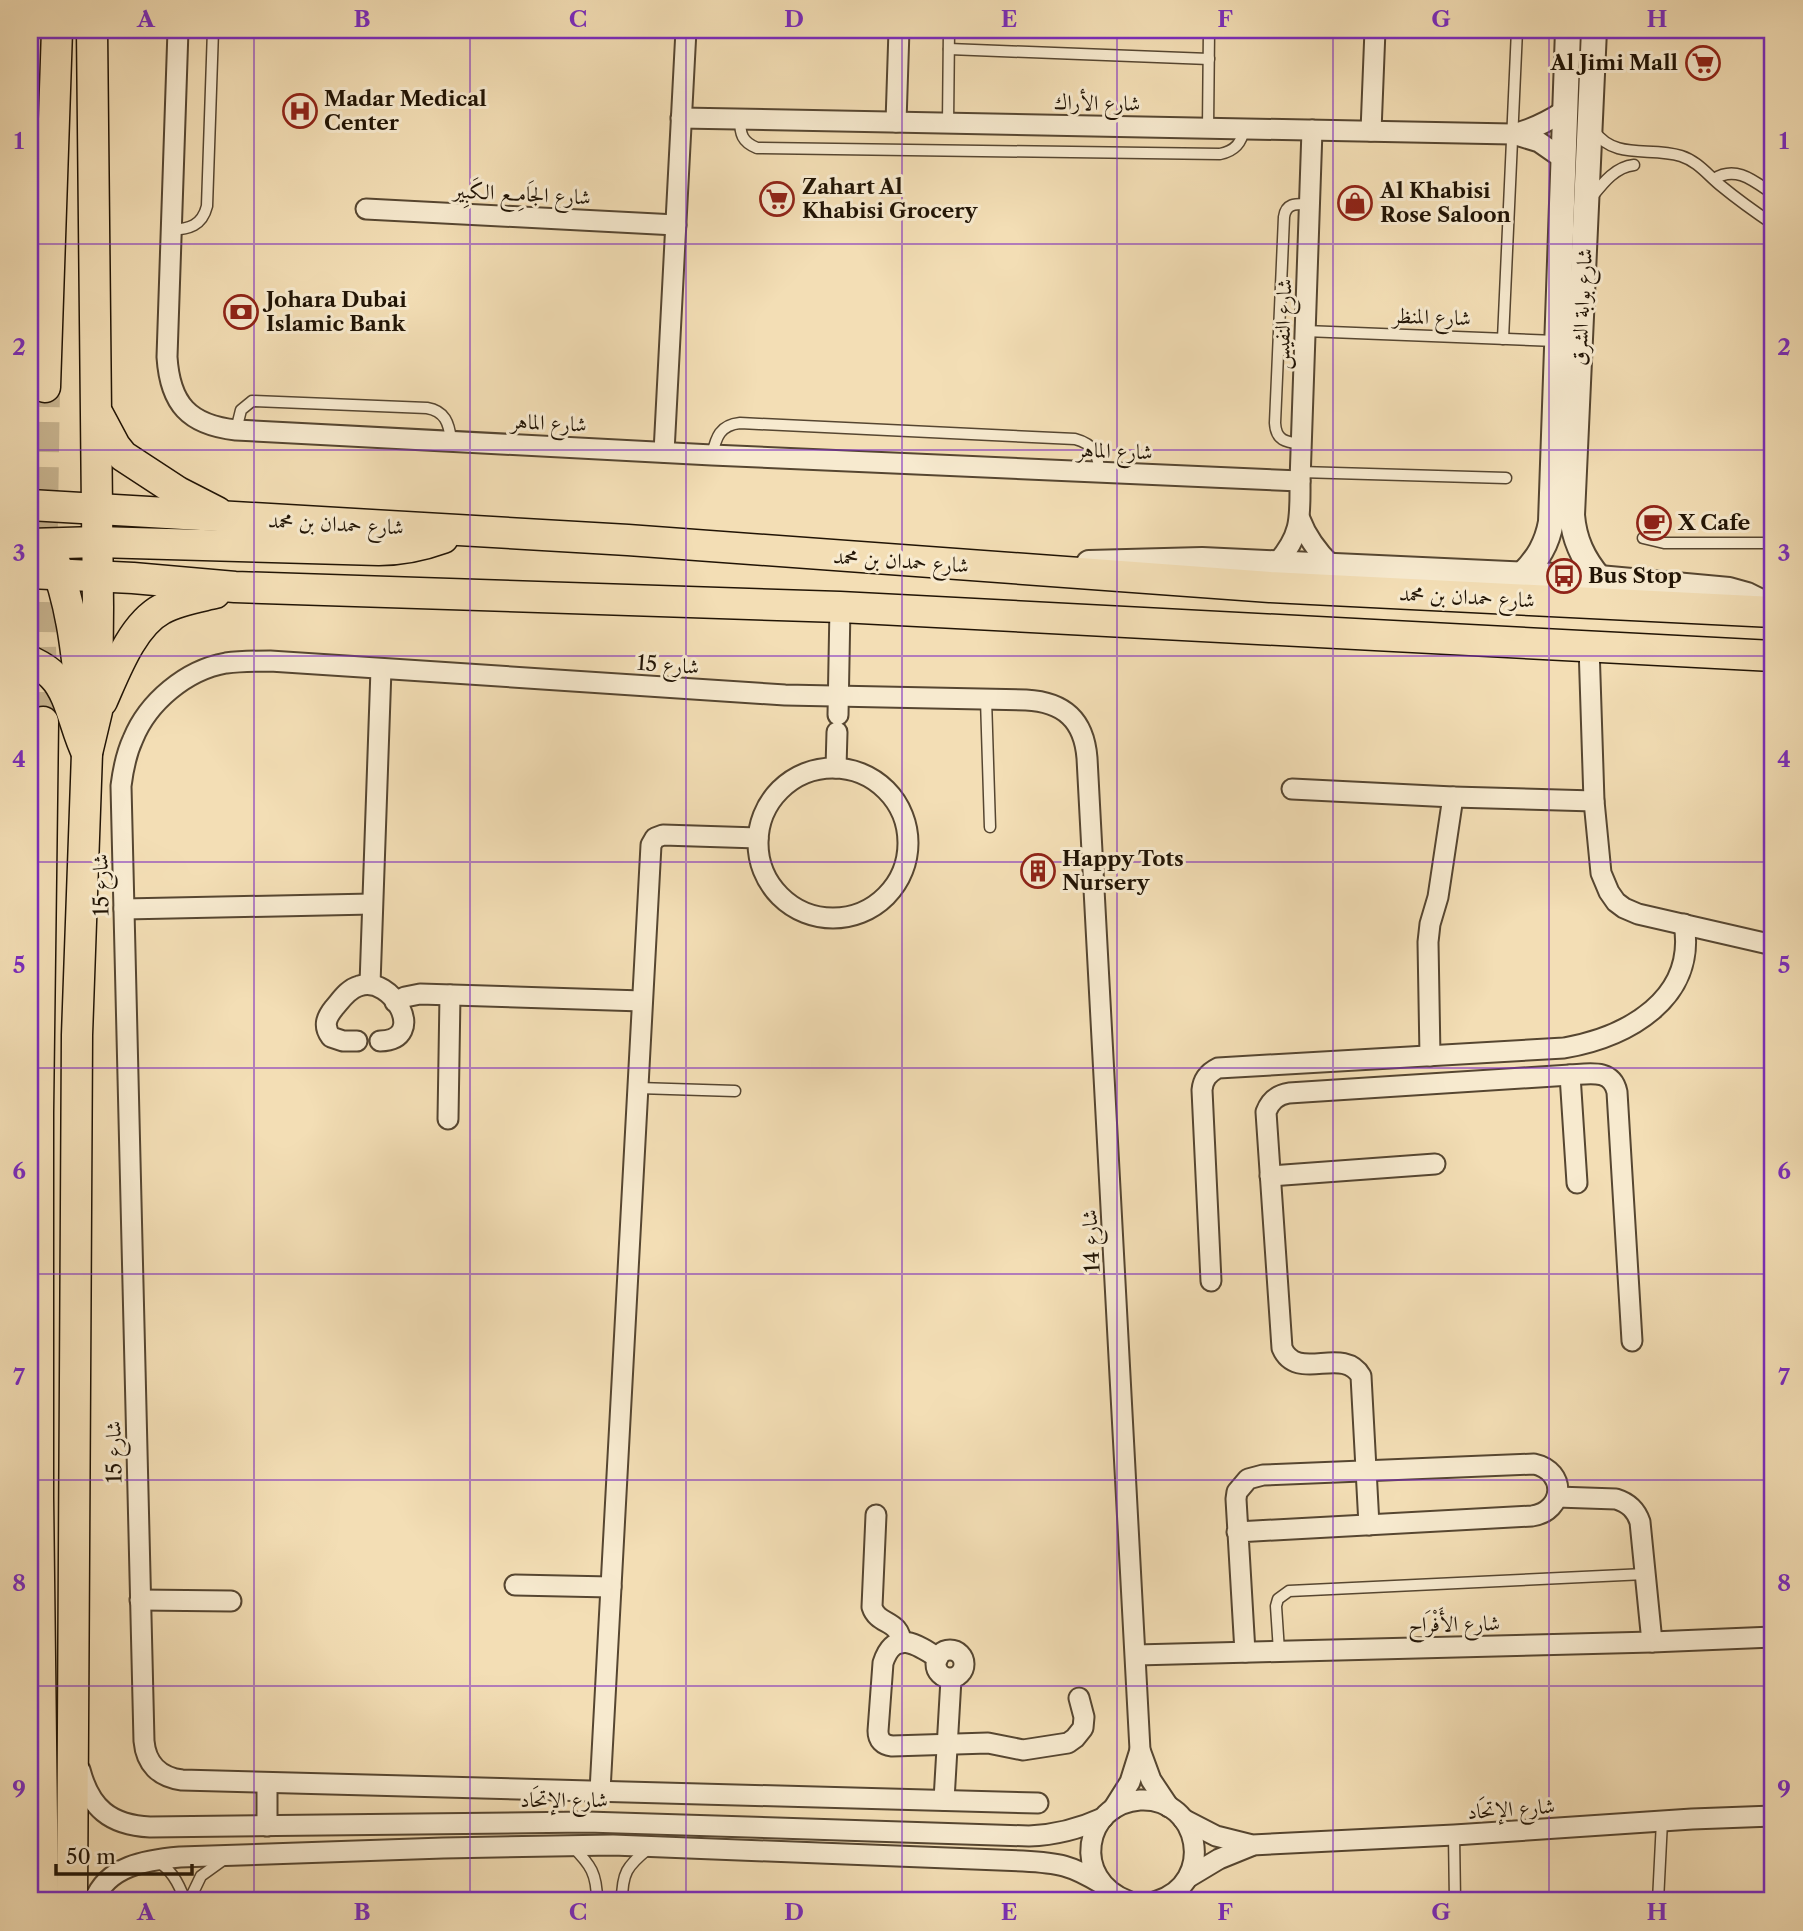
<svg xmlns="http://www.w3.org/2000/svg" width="1803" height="1931" font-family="'Libre Caslon Text',Amiri,serif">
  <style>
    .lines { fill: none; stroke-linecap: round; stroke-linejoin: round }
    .primary-tunnel { stroke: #c9b692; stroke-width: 30; stroke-dasharray: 30 15; stroke-linecap: butt }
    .service-casing { stroke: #564631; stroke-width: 13 }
    .minor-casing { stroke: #564631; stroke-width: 23 }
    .tertiary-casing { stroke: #564631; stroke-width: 28 }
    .primary-casing { stroke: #211405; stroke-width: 33 }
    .service { stroke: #f7eacf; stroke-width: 10 }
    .minor { stroke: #f7eacf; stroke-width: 19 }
    .tertiary { stroke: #f7eacf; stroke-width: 24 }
    .primary { stroke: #f3deb5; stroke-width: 30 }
    .grid { fill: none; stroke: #7b2cbf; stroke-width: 2; stroke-opacity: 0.55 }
    .labels { text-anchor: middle; stroke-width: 6; stroke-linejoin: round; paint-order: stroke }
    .poi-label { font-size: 21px; font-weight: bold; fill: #211405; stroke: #f7eacf; text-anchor: start }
    .street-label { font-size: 21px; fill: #211405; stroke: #f7eacf }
    .neatline { fill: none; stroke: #7b2cbf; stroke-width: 2.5 }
    .grid-label { font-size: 23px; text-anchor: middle; font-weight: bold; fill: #7b2cbf }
  </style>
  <rect width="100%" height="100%" fill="#f3deb5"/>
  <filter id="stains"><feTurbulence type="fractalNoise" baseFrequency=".00286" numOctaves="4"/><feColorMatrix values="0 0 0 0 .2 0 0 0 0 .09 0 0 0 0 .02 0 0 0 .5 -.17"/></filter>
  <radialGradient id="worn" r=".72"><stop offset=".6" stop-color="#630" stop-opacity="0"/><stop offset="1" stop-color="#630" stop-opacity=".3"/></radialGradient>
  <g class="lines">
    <path class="primary-tunnel" d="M43,722L41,645L45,387"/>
    <g class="service-casing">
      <g id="service">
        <path d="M949,49L1209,59"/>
        <path d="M740,119C740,134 742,142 757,148L1220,154C1235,151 1242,143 1244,128"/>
        <path d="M948,123L949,30"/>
        <path d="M1208,128L1209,30"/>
        <path d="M1594,131C1616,161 1650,146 1681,156C1697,161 1707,174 1720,185C1737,199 1755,212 1773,224"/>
        <path d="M1714,179C1736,165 1754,181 1773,194"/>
        <path d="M1591,198C1603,183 1615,167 1634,165"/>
        <path d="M171,230C189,229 202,226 207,206L213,30"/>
        <path d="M1305,331L1556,341"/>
        <path d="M1503,339L1517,30"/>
        <path d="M236,430L241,410L252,401L427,408C445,411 449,423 451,440"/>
        <path d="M1301,444C1286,442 1276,441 1275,423L1284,217C1286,202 1298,204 1309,204"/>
        <path d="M712,455C716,437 720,425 740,423L1075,439C1094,444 1099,455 1099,473"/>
        <path d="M1300,472L1506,478"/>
        <path d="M1643,538L1664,543H1773"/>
        <path d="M986,699L990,827"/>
        <path d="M638,1088L735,1091"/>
        <path d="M1279,1651L1276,1606L1278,1599L1289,1591L1645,1574"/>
        <path d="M1454,1835L1455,1901"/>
        <path d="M572,1846C591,1865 597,1874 597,1901"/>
        <path d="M156,1861C171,1868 180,1886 185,1901"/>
        <path d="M189,1901L201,1876L226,1858"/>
        <path d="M622,1901C622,1873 627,1866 648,1849"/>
        <path d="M1658,1901L1662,1821"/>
      </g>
    </g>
    <g class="minor-casing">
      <g id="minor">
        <path d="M178,30L167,357C170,404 189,425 236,430L712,455L1300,481"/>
        <path d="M681,118L1512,134C1532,130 1547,122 1564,111"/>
        <path d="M896,122L899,30"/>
        <path d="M1371,131L1375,30"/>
        <path d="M1513,134L1539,142L1562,158"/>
        <path d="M366,209L676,225"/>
        <path d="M664,452L686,30"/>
        <path d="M1300,519C1307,538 1318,552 1332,566"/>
        <path d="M1277,563C1302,534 1300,518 1300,481L1312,130"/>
        <path d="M1589,646L1594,801L1601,873L1609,892L1616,902L1624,908L1638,914L1773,945"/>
        <path d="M838,715L840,607"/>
        <path d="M836,768L837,732"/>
        <circle cx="833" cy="843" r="75"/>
        <path d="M1292,789L1453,797L1594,801"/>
        <path d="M124,909L372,904"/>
        <path d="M370,984L381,669"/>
        <path d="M395,1002L405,997L420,994L642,1001"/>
        <path d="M357,1041H343L331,1037C323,1026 326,1018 334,1008C341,1000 348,989 359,986C392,974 429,1040 380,1041"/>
        <path d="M1430,1056L1428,942L1430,924L1438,897L1453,797"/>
        <path d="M1570,1075L1577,1183"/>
        <path d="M448,1119L450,995"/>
        <path d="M1270,1176L1435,1164"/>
        <path d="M1211,1281L1202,1090C1203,1079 1208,1073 1218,1068L1564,1048C1627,1037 1697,999 1684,924"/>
        <path d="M1557,1497L1616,1499C1629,1503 1636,1510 1640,1522L1652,1642"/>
        <path d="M876,1515L872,1607C878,1626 900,1619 901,1643"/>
        <path d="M1369,1525L1361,1376C1343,1345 1297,1383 1282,1348L1266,1112C1270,1101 1277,1095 1289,1093L1570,1075C1588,1074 1612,1068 1617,1092L1632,1341"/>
        <path d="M1237,1532L1532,1516C1565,1511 1567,1471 1534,1464L1263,1475L1248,1479L1237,1492L1236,1499L1245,1652"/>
        <path d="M515,1585L611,1587"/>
        <path d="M140,1600L231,1601"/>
        <circle cx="950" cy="1664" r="14"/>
        <path d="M1136,1655L1652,1642L1773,1637"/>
        <path d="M938,1658C917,1644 894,1629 883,1663L878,1731C878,1740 883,1745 892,1746L988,1743L1023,1750L1068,1743L1075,1738L1083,1728L1084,1717L1079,1698"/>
        <path d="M80,1770C90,1808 110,1825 150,1827L587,1822L1029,1836C1056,1835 1079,1829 1103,1818"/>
        <path d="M600,1791L651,845L655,838L663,835L758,838"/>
        <path d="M944,1800L951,1679"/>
        <path d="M1038,1803L182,1780C159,1777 146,1764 144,1741L121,786C123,770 126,754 133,739C148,702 186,670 226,663C240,661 255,661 270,661L785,695L1026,700C1064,702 1084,720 1087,758L1140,1750L1151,1780L1169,1807"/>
        <path d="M1113,1809L1130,1782L1140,1750"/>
        <path d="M1183,1819L1216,1836L1252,1845L1454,1835L1692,1819L1773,1816"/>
        <path d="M267,1826V1783"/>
        <path d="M1189,1877L1219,1859L1251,1846"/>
        <path d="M94,1901C107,1866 146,1860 180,1857L443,1848L613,1845L1023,1861C1059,1863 1071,1865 1102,1884"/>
        <path d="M1128,1901C1071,1880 1083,1804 1140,1800C1201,1797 1216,1883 1157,1901"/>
      </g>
    </g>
    <g class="tertiary-casing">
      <g id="tertiary">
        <path d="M1594,30L1572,515C1574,540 1583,559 1599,578"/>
        <path d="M1089,563L1202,560L1599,578L1729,590L1747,595L1773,608"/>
        <path d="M1522,575C1538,559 1547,544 1551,522L1568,30"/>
      </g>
    </g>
    <g class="primary-casing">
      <g id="primary">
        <path d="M45,387L57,30"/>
        <path d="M99,416L115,446L123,456L178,492L217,512"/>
        <path d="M30,505L628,540L1270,587L1773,612"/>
        <path d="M30,544L97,542L379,550C401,550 421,546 443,538"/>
        <path d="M53,558C71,601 76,648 81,694"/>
        <path d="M30,573L133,578L235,587L840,607L1773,656"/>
        <path d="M30,661C38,665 47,669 53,676C71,694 75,730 87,753"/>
        <path d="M102,701C115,672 132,625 162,609C178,600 198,597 215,593"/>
        <path d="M43,1901L38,1497V1113L43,722"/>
        <path d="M72,1901L77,1035L87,753L97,711L98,607L92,30"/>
      </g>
    </g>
    <use href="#service" class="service"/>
    <use href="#minor" class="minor"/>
    <use href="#tertiary" class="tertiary"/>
    <use href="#primary" class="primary"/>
  </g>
  <path class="grid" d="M254,30V1901M470,30V1901M686,30V1901M902,30V1901M1117,30V1901M1333,30V1901M1549,30V1901M30,244H1773M30,450H1773M30,656H1773M30,862H1773M30,1068H1773M30,1274H1773M30,1480H1773M30,1686H1773"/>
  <defs>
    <g id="supermarket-ring" transform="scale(1.75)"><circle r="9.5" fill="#f7eacf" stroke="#8f2418" stroke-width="1.5"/><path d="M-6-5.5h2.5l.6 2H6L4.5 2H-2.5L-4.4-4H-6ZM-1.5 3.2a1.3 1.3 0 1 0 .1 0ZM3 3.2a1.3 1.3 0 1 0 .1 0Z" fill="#8f2418"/></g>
    <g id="hospital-ring" transform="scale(1.75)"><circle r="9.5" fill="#f7eacf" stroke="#8f2418" stroke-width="1.5"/><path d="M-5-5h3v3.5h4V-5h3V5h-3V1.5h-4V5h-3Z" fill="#8f2418"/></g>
    <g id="shop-ring" transform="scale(1.75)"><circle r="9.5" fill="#f7eacf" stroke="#8f2418" stroke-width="1.5"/><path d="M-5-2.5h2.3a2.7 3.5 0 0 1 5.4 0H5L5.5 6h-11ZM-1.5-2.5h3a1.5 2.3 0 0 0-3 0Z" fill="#8f2418"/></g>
    <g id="bank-ring" transform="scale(1.75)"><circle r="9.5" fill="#f7eacf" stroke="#8f2418" stroke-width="1.5"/><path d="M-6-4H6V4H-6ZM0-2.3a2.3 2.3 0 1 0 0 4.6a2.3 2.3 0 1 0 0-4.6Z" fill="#8f2418"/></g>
    <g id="cafe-ring" transform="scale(1.75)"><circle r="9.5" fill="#f7eacf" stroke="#8f2418" stroke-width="1.5"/><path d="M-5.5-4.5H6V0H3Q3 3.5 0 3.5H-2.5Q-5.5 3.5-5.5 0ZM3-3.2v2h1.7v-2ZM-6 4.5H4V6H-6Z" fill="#8f2418"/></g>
    <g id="bus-ring" transform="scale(1.75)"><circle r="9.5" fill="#f7eacf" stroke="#8f2418" stroke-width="1.5"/><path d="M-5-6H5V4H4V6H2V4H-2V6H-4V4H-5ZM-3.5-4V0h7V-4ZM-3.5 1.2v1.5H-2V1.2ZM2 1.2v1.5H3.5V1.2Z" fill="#8f2418"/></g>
    <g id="building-ring" transform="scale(1.75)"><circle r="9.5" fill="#f7eacf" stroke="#8f2418" stroke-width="1.5"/><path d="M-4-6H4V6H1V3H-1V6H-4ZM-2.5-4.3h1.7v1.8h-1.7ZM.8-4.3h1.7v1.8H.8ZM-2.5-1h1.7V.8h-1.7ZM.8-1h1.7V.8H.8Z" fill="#8f2418"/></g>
  </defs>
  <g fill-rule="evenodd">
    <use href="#supermarket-ring" x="1703" y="63"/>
    <use href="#hospital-ring" x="300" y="111"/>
    <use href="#supermarket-ring" x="777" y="199"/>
    <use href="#shop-ring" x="1355" y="203"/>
    <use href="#bank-ring" x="241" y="312"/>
    <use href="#cafe-ring" x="1654" y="523"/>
    <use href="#bus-ring" x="1564" y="576"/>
    <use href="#building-ring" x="1038" y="871"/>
  </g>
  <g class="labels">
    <g class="poi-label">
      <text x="1678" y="70" text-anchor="end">Al Jimi Mall</text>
      <text x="324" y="106">Madar Medical<tspan x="324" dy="24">Center</tspan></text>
      <text x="802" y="194">Zahart Al<tspan x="802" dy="24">Khabisi Grocery</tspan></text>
      <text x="1380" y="198">Al Khabisi<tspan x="1380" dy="24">Rose Saloon</tspan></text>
      <text x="266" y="307">Johara Dubai<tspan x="266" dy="24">Islamic Bank</tspan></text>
      <text x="1678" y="530">X Cafe</text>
      <text x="1588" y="583">Bus Stop</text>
      <text x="1062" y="866">Happy Tots<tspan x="1062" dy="24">Nursery</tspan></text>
    </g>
    <g class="street-label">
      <text transform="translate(1097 103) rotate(1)" y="7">شارع الأراك</text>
      <text transform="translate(522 194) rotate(3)" y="7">شارع الجَامِع الكَبِير</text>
      <text transform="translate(1582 307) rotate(-87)" y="7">شارع بوابة الشرق</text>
      <text transform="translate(1432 317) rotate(2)" y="7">شارع المنظر</text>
      <text transform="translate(1283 324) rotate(-88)" y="7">شارع النفيس</text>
      <text transform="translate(549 423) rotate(3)" y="7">شارع الماهر</text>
      <text transform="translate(1115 451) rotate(2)" y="7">شارع الماهر</text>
      <text transform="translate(336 524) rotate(3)" y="7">شارع حمدان بن محمد</text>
      <text transform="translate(901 561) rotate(4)" y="7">شارع حمدان بن محمد</text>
      <text transform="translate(1467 597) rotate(3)" y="7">شارع حمدان بن محمد</text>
      <text transform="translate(668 665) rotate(4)" y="7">شارع 15</text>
      <text transform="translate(101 885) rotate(-91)" y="7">شارع 15</text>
      <text transform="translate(1091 1241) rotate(-93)" y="7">شارع 14</text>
      <text transform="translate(114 1452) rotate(-91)" y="7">شارع 15</text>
      <text transform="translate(1454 1624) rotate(-1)" y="7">شارع الأَفْرَاح</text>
      <text x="564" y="1807">شارع الإتحَاد</text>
      <text transform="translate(1511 1809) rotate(-4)" y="7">شارع الإتحَاد</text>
    </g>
  </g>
  <rect width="1803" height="1931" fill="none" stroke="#f3deb5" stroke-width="77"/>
  <path d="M56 1864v10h136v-10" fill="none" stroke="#211405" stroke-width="3.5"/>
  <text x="66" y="1864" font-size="21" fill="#211405" stroke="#f7eacf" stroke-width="5" paint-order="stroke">50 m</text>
  <rect x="38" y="38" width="1726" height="1854" class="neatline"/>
  <g class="grid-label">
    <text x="146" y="27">A</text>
    <text x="362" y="27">B</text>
    <text x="578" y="27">C</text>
    <text x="794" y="27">D</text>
    <text x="1009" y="27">E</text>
    <text x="1225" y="27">F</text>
    <text x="1441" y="27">G</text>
    <text x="1657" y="27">H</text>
    <text x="19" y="149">1</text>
    <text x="1784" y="149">1</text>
    <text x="19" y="355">2</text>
    <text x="1784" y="355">2</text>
    <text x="19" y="561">3</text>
    <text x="1784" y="561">3</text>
    <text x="19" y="767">4</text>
    <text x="1784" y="767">4</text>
    <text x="19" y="973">5</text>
    <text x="1784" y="973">5</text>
    <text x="19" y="1179">6</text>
    <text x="1784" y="1179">6</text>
    <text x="19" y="1385">7</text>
    <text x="1784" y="1385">7</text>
    <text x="19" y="1591">8</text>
    <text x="1784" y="1591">8</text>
    <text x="19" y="1797">9</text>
    <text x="1784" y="1797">9</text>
    <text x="146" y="1920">A</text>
    <text x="362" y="1920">B</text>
    <text x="578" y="1920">C</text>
    <text x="794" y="1920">D</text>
    <text x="1009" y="1920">E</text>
    <text x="1225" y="1920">F</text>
    <text x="1441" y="1920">G</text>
    <text x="1657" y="1920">H</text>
  </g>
  <rect width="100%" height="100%" filter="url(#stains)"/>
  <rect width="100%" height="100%" fill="url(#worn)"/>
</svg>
